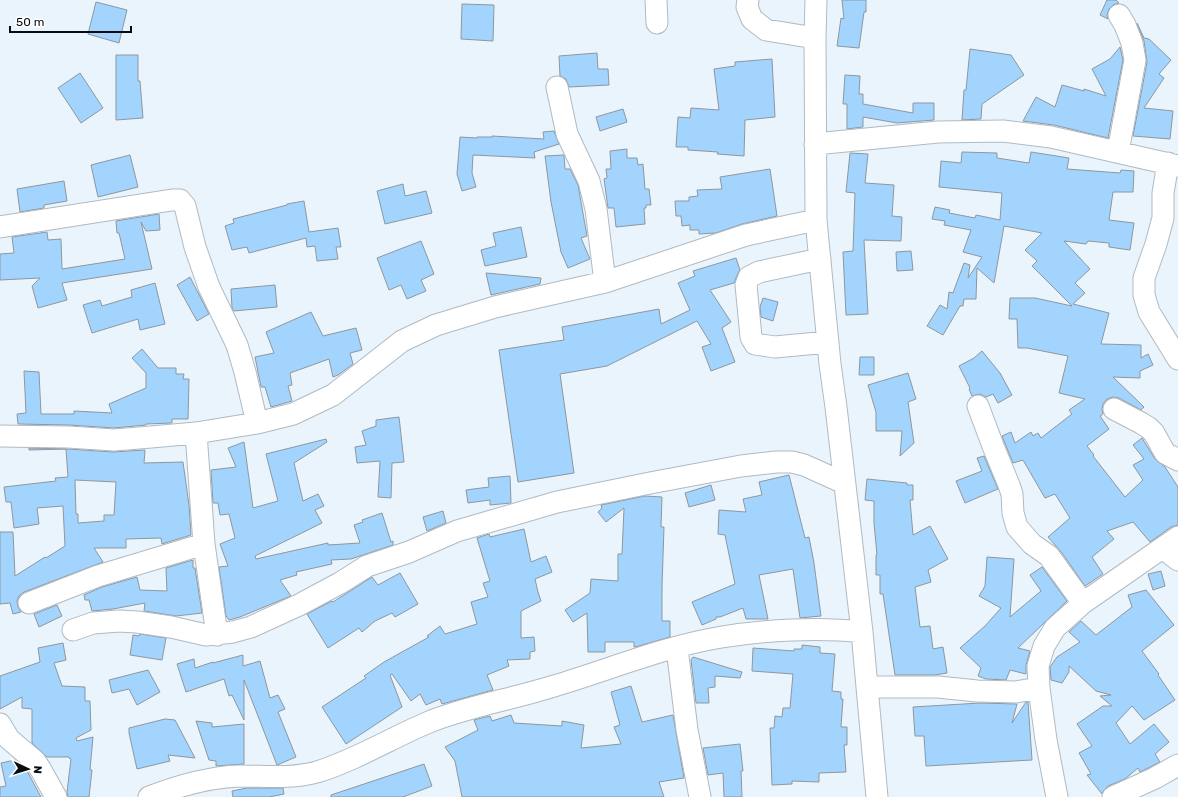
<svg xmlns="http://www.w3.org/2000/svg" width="1178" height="797" viewBox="0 0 1178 797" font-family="Rubik,sans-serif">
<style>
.building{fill:#a3d4fe;stroke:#8d979f;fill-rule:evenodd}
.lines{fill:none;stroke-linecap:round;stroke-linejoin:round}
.minor-casing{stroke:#b0bac2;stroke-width:23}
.minor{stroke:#fff;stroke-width:21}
</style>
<rect width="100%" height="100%" fill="#eaf4fd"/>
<!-- building -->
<path class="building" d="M842 0H866V12H864L859 48 837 46 841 18 844 19Z
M1107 0H1116L1119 3 1113 5 1109 9 1107 15 1108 19 1100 15Z
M96 2 127 10 119 43 88 34Z
M462 4 494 5 493 41 461 39Z
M1137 23 1144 38 1149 39 1171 60 1159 74 1164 78 1144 108 1173 111 1170 139 1133 136 1147 62 1144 41Z
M1120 47 1123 60 1108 138 1054 125 1023 121 1036 97 1055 107 1062 85 1084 91V89L1106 96 1092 69 1110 59Z
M970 49 1011 55 1024 75 982 104 981 119 962 120 964 90H966Z
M597 53 598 69H608L609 85 569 87 566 79 560 76 559 56Z
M116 55H138V81H140L143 118 116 120Z
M772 59 775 117 745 120 744 156 717 154 718 152 688 150V147H676L678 117 690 118 691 108 719 110 714 69 735 66V62Z
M80 73 103 108 81 123 58 88Z
M845 75 860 76 859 94H863V104L913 113V103H934V120L897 123 863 117V127L847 129V104H843Z
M623 109 627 122 600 131 596 117Z
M554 131 559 144 534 152 535 158 473 155 472 173 476 187 462 191 457 174 460 137 477 138V137H492V136L544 139 543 132Z
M627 149V158H637L638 165 643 164 645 189H649L651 205H646V208H644L645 224 616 227 614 208H608L604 179 607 178 606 169H611L610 151Z
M962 152 997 153V158L1029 163 1031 152 1069 158 1067 169 1120 173 1121 170 1134 171 1133 192H1113L1109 220 1134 223 1130 250 1109 247V243L1088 241 1086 244 1064 241 1090 269 1075 283 1085 293 1073 304 1109 313 1101 344 1141 345V358L1148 354 1153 365 1140 371V378L1113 377 1144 407 1141 410 1119 398 1113 397 1107 399 1103 404 1102 409 1103 414 1100 416 1109 429 1087 446 1094 455 1093 456 1125 497 1143 480 1133 465 1144 459 1133 445 1142 438 1155 459 1165 467 1178 487V525L1171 527 1150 542 1133 522 1107 531 1114 539 1092 557 1103 574 1085 586 1062 553 1048 537 1070 518 1055 494 1045 498 1023 460 1013 463 1002 436 1011 432 1015 443 1031 432 1033 436 1038 433 1041 438 1072 414 1069 410 1085 399 1059 393 1068 356 1027 348H1018L1017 319H1009L1010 298H1035L1072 306 1032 266 1037 261 1025 250 1042 233 1004 226 994 283 977 268 976 299H964L963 306H960L943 335 927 326 940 305 947 309 949 292 953 293 964 263 970 265 968 278 982 257 963 252 971 230 944 225 945 221 932 219 935 207 950 210 949 213 975 218 976 215 1000 220 1002 193 939 187 941 161 961 163Z
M850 153 868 154 865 183 894 185 892 216 902 217 901 241 864 240 868 314 846 315 843 252 853 251 855 193 846 192Z
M130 155 138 187 98 197 91 165Z
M564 155 565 169H570L578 185 587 236 581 238 590 259 568 268 561 252 551 202 545 156Z
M770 169 777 216 742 224 716 233 699 234V230H690V225L682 226 681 216H676L675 201H689V197L698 196 697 190 722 189 720 177Z
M64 181 67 201 44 205V208L20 212 17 189Z
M403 184 405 196 426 191 432 213 385 224 377 191Z
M304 201 309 232 338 228 341 247H336L338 259 317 261 315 246 307 247 306 238 249 253 247 247 232 250 225 226 234 223 233 219 287 205V204Z
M159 214 160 230 146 231 141 222 152 269 62 283 67 300 38 308 32 286 40 278 0 280V254L14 253 12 237 47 232 48 240 61 239 62 269 125 259 119 233H117L116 221Z
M521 227 527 257 485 266 481 250 496 246 493 233Z
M421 241 434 274 421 280 426 291 407 299 401 285 389 290 377 258Z
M911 251 913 270 897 271 896 252Z
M736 258 740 270 738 273 734 283 710 290 731 322 722 328 735 362 711 371 702 347 711 344 697 321 607 366 560 374 574 473 518 482 499 350 564 340 562 327 659 309 661 324 690 310 678 283 695 276 693 271Z
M486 273 541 278 540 284 491 295Z
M190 277 209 314 197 321 177 285Z
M155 283 165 324 140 330 138 319 92 333 83 305 100 300 102 306 132 297 131 290Z
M275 285 277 307 234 311 232 308 231 289Z
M763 298 778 302 773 321 761 317 760 307Z
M311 312 323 336 356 328 362 350 350 353 353 364 338 375 333 377 329 359 290 373 292 385 288 386 292 401 271 407 265 387H261L255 357 274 353 266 332Z
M142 349 158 368H176V374H184L183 379H189L188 419H172V423L146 424V425L114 428 69 425 18 424 17 414 26 413 24 371 39 372 41 414H74V411L112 413 109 404 146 388V373L132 358Z
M982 351 1000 373 1012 395 998 403 993 394 986 397 980 394 972 396 969 389 970 388 959 366 974 358Z
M860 357H874V375H859Z
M908 373 916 399 908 402 914 443 900 456 902 431H876V412L868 385Z
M399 417 404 462 392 463 391 498 378 497 380 461 357 463 355 447 366 445 362 431 376 426V420Z
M326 439 327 442 294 463 303 501 318 494 324 506 315 510 322 523 255 556 256 559 328 543V545L360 543 354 525 363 522 362 520 382 513 391 542 393 541V545L351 559 331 560 332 564 296 572 297 575 280 580 291 596 240 617 229 620 226 616 219 567 228 566 220 544 235 538 229 514 220 515 218 503H213L211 470 236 467 228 448 244 442 253 508 278 501 266 454Z
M29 448 68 449 113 452 145 450 144 463 183 462 189 505 191 535 162 544 161 538 126 539V548H94L103 562 24 592 19 596 17 601 18 607 21 612 13 614 10 603 0 604V532H13L15 576 45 557 46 558 65 546 63 506 37 508 39 524 14 528 11 502H6L4 487 56 481 55 478 68 477 66 449 29 450ZM75 480 116 482 114 515H104V521L78 523V514H76Z
M984 456 998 489 965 503 956 481 982 471 977 458Z
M789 475 805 538 809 537 814 563 821 616 800 618 793 569 759 575 768 619H746L743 608 720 617H716V619L702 625 692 602 735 584 725 535 718 534 719 510 746 512 743 499 762 495 759 482Z
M510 476 511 503 490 505V500L468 503 466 490 489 487 488 478Z
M867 479 907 483V485H913V500H910L913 535 930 526 948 559 928 570 931 582 915 587 920 627 930 626 933 649 943 647 947 673 935 675H895L883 594H880V575H876V555H877L874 523V501L865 500Z
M711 485 715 500 689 507 685 493Z
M645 496 662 497 661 527H664L662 586V621H670V637L635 647H634V642H605V652H588L587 613 573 622 565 610 590 593 591 579 618 581V554H622L624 508 606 522 598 512 602 508 601 505Z
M443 511 446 523 427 531 423 517Z
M524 529 531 562 546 556 552 572 535 579 538 592 541 601 521 611V638L534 637 535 651 530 652V659L507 660 509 666 487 675 493 690 442 704 440 699 426 705 420 694 411 701 392 674 390 675 402 707 346 744 322 707 366 678 364 676 384 662 429 637 427 636 440 626 445 634 477 624 471 602 488 597 483 583 490 581 477 538 489 534 490 537Z
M987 557 1014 559 1010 617 1041 591 1030 575 1042 567 1067 601 1018 648 1030 651 1026 665V674L1010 670 1006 680 986 679 978 676 981 668 960 648 985 626 1001 608 979 596 985 586Z
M193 560V568H195L202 613 176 616 144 611 145 603 113 609 92 611 89 600H85L84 595 102 587 137 577 140 590 167 591 166 568Z
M1161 571 1165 586 1153 590 1148 574Z
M400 573 418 604 395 617 392 613 375 621 362 632 359 628 328 648 307 614 332 601 333 602 372 577 378 585Z
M1146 590 1174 625 1142 651 1159 674 1158 675 1175 700 1144 720 1132 706 1116 723 1130 744 1154 724 1169 742 1155 754 1160 762 1140 772 1138 768 1125 779 1108 786 1104 790 1102 794 1087 775 1091 774 1079 753 1092 746 1077 724 1103 706H1112L1100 696 1111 695 1096 691 1069 666V672L1062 683 1051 680 1050 667 1057 657 1080 642 1069 632 1081 621 1096 635 1132 607 1128 595Z
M57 605 62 616 39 627 34 614Z
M140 634 166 638 162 660 130 655 133 635 139 636Z
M63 643 66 660 54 663 62 686 85 687V701H90L91 730 76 738 77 741 93 737 90 770H92L89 797H68L67 792 71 759 69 758V757H47L32 743V709L22 708V697L0 709V676L40 662 38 648Z
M802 645 820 647V653L835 654 832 691 841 692V699H843L841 727H847V745H844L846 772 819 773V782L792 781V784L772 785 770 728H774L775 716 782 717 783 708H790L793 674 752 671 753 648 794 651V649H802Z
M243 655V666L260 661 270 698 278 695 285 709 278 712 296 757 277 765 244 680V720L232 695 229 696 224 679 186 692 177 664 194 659 195 668 213 662V663Z
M693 657 742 672 740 678 715 676V687L708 688 709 703H696L691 660Z
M148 670 160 692 137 705 129 689 112 693 109 680Z
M631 686 642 722 673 715 684 778 659 782 664 797H462L455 761 445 747 478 730 474 720 490 716 492 721 511 715 514 723 562 726V721L584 725 581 748 621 744 614 727 620 725 611 692Z
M1026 702H1028L1032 760 926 766 924 736H915L913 707 980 703 1017 704 1012 723Z
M165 719 175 720 195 758 168 755 170 761 137 769 129 733V728Z
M196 721 212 723V727L244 724V764L216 766V761L209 760Z
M740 744 743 771H741L742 797H724L723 773 708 775 703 748Z
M15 760 26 769 41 797H0V787L6 786 1 763Z
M424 764 432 786 403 797H331V795Z
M247 788H283L284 794 269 797H233L232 791Z"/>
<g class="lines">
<defs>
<path id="minor" d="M656 0 657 23
M748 0 747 7 752 19 766 30 815 38
M816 0 815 38 816 220 830 364 836 407 862 632 877 797
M557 87 567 134 589 181 596 209 605 282
M815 144 938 132 1003 131 1051 137 1178 166
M1118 152 1135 60 1132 43 1125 25 1119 15
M1168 163 1163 193V218L1156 244 1144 278V295L1149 312 1178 359
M0 227 172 200H180L185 206 195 247 209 287 237 345 245 372 257 423
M820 259 759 272 749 277 746 285 751 337 755 344 775 347 828 342
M978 406 993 446 1009 485 1012 494 1013 513 1017 527 1032 544 1049 556 1083 603
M1114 409 1141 423 1149 428 1154 433 1165 453 1178 460
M196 433 204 544 217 635
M0 436 68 437 114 440 151 437 196 433 257 423 293 414 333 395 402 341 436 325 495 307 605 282 746 235 816 220
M1164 547 1169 553 1178 560
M29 603 98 576 204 544
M73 630 93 623 119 621 137 622 171 627 206 635 233 632 251 627 299 605 340 583 367 566 409 552 457 531 557 502 650 483 741 466 776 462H792L804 465 844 483
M677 648 687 730 700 797
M868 687H938L977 691 1016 692 1039 688
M0 724 9 739 35 761 41 770 56 797
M149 797C178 786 208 777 239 776 265 776 292 779 317 772 356 760 391 738 429 722 469 706 513 699 554 686 608 670 666 646 722 637 765 630 818 627 862 632
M1057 797 1046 740 1039 688 1038 666 1044 646 1055 628 1083 603 1178 537
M1113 797 1155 778 1178 765"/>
</defs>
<!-- minor casing -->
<use href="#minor" class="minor-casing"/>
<!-- minor -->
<use href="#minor" class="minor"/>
</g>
<!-- north arrow -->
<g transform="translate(28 769) rotate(94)" stroke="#ffffff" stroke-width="3" paint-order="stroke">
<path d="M0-3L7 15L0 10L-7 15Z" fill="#080c0e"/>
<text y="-6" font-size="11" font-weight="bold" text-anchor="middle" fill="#080c0e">N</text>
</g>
<!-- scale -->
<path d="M10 26v6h121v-6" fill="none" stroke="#080c0e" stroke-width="2"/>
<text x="16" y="26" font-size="12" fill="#080c0e" stroke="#ffffff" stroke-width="3" paint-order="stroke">50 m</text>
</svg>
